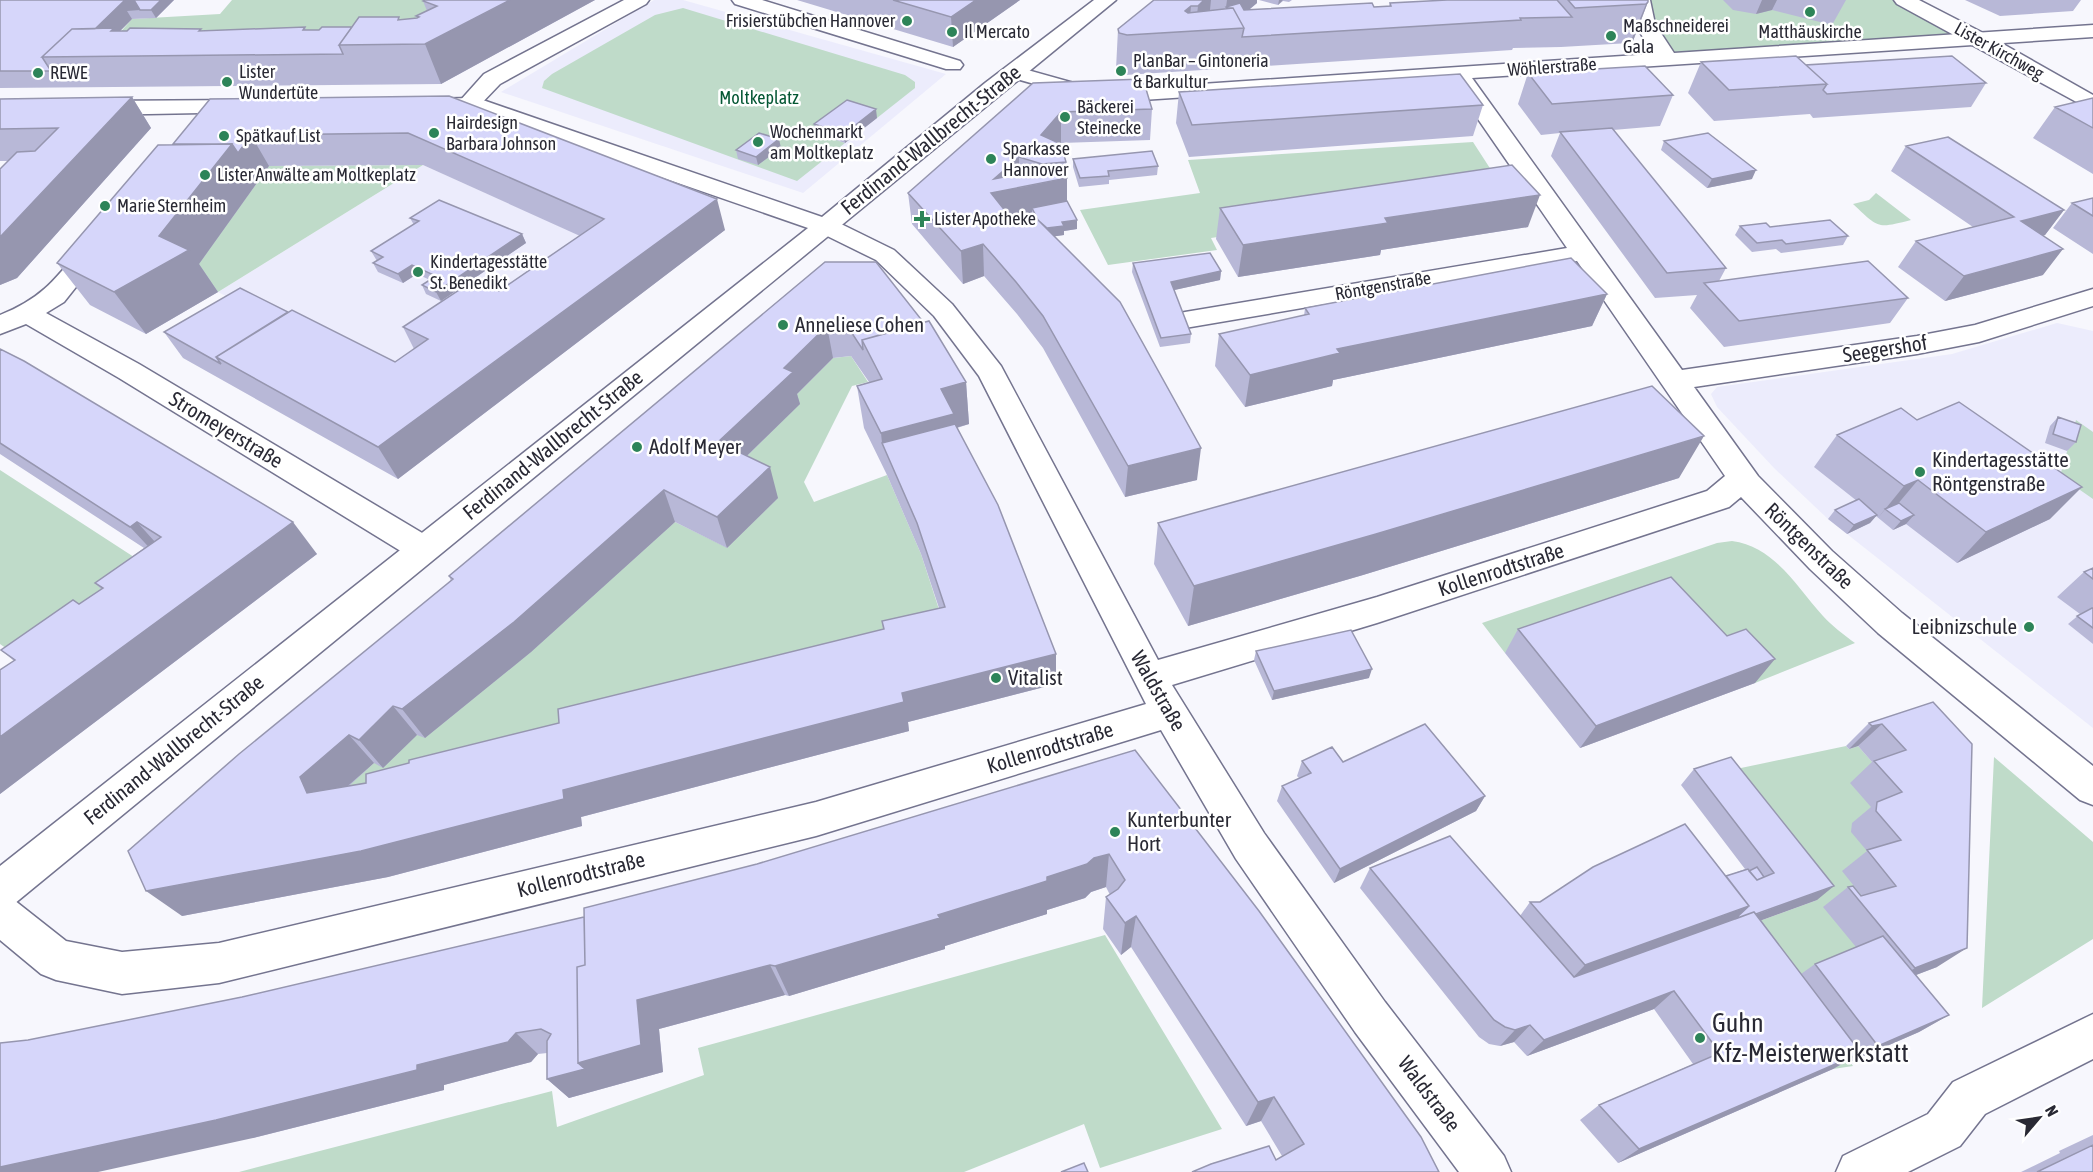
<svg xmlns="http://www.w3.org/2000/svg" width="2093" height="1172" viewBox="0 0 2093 1172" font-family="'Asap Condensed',sans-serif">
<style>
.built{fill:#ececfc}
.green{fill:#bfdbc9}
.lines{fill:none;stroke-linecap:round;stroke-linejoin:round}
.street-casing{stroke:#74748f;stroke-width:3}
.secondary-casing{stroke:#74748f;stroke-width:3}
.street{fill:#fff;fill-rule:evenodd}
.secondary{fill:#fff;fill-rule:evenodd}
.wall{fill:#b8b8d7;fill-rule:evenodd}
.shaded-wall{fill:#9696af}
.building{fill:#d6d6fa;stroke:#9696af;stroke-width:1.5}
.poi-dot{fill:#2d8458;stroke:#fff;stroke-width:2}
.labels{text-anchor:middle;stroke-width:5;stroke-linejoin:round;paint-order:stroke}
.far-poi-label{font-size:18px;fill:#292934;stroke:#fff;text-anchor:start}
.far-street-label{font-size:18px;fill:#292934;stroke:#fff}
.far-park-label{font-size:18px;fill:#045734;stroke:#fff}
.street-label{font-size:21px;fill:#292934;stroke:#fff}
.poi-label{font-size:21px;fill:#292934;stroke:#fff;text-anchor:start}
.near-poi-label{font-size:26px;fill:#292934;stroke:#fff;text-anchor:start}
</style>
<rect width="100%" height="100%" fill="#f7f7fd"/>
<!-- built -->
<path class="built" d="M654 0H683L946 74 803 193 501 92Z
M423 165 615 251 413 394 218 292Z
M2057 323 2093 331V728L1828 519 1774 468 1717 407 1711 394 1717 387 1952 354Z"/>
<!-- green -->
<path class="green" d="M232 0H502L399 50 98 57 132 19 220 14Z
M1640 0H1904L1982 40 1668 59Z
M683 8 905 75 915 82V88L877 118 848 109 816 133 845 143 797 181 542 88 544 81 552 74 655 15Z
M1473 142 1506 193 1211 238 1217 250 1108 265 1080 210 1200 193 1188 160Z
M423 165 218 292 188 278 269 166Z
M1876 193 1911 220C1876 229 1879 228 1853 204L1869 200Z
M851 356 868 382 852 386 804 482 814 502 887 475 921 554 948 637 327 804 374 763 417 735 675 522 728 548V474L791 400 833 358Z
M2076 420 2093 432V499L2060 476Z
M0 470 157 572 24 661 0 644Z
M1732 541C1775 547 1796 586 1823 616 1832 626 1844 635 1855 643L1755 683 1655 601 1505 653 1482 623 1717 543Z
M1846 746 1849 749 1858 746 1881 772 1875 860 1861 953 1850 1062 1853 1066 1833 1069 1732 931 1817 900 1717 773Z
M1994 757 2093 842V939L1982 1008Z
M1105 935 1222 1129 1100 1168 1084 1124 964 1172H239L552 1091 557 1127 704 1075 698 1048Z"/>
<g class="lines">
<defs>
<path id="street" d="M624 0H649L646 4 500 84 477 108H461L458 103 484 74Z
M732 0H762L960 61 963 65 960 69H946L735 4Z
M1630 0H1650L1655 24 1674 53 2093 25V37L1472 78 1682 370 1917 336 1975 325 2093 289V306L1979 342 1917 354 1694 387 1758 476 1832 551 1902 613 2093 766V805L2080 800 1878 633 1810 569 1741 497 1729 507 1377 623 1172 685 1264 833 1385 1002 1504 1156 1511 1172H1459L1355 1032 1236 859 1161 730 816 836 219 983 122 994 56 980 41 974 0 940V895L14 900 66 941 122 952 219 943 816 802 1146 704 979 376 934 316 876 260 817 231 814 226 817 221 826 219 835 221 894 250 952 304 1001 366 1158 660 1377 597 1707 491 1725 476 1577 261 1185 328 1176 326 1172 320 1176 314 1185 312 1567 248 1451 80 1142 100 1080 97 1006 76 1002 72 1006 68 1013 66 1081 85 1142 88 1653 54 1635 24Z
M98 235 107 238 111 243 64 302 46 313 139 364 434 540 439 549 434 558 423 561 412 558 119 378 26 324 0 334V315C46 297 59 274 89 238Z
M2093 1014V1059L1985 1114 1960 1146 1908 1172H1836L1843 1156 1928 1114 1953 1082Z"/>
<path id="secondary" d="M1094 0H1116L14 904 0 910V866L808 228 467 110 414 109 411 104 414 99 477 98 822 217 985 83Z
M1894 0H1919L1989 36 2093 95V111L1897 4Z
M247 100 255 102 258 107 255 112 95 115 87 113 84 108 87 103 95 101Z"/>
</defs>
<!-- street casing -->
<use href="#street" class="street-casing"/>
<!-- secondary casing -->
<use href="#secondary" class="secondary-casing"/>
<!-- street -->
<use href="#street" class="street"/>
<!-- secondary -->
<use href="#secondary" class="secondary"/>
</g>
<!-- wall -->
<path class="wall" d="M0 0H174L156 18 132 19 120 31H202L305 27 306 30H319L352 27 417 18 416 16 427 11 423 1 595 0 441 84 0 88Z
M797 0H1020L953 47Z
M1154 0H1257V3L1249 10 1374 7 1389 6 1390 3 1447 0H1648V2L1633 41 1630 43 1561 47 1513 48 1512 50 1125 75 1117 72 1116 69 1118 29Z
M1259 0H1292L1289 2 1283 1 1278 5Z
M1723 0H1846L1832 25 1772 10 1756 14 1733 10Z
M1965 0H2081L2073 11 2000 16Z
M1701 62 1806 65 1986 83 1971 107 1813 118 1810 114 1714 121 1688 93Z
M1528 73 1673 95 1660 126 1613 130 1726 268 1719 281 1908 298 1890 323 1724 347 1690 308 1697 295 1655 298 1551 156 1560 133 1541 135 1518 104Z
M1033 83 1152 109 1150 140 1061 143 1066 162 1067 201 1077 229 1064 231V235L1055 236 1197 480 1125 497 1043 348 1017 314 984 276 963 284 912 224 908 193Z
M1179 92 1483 105 1473 136 1189 157 1176 123Z
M449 96 725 230 398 479 183 358 164 332 288 312 395 362 414 349 403 327 499 291 580 236 423 165 269 166 199 264 218 292 146 334 90 305 57 263 173 144Z
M132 97 151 128 17 278 0 285V169L8 161H0V99Z
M2093 98V174L2033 138 2055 107Z
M877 118 845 143 816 133 814 124Z
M1664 141 1752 179 1707 188 1661 150Z
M1906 146 2064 210 2045 235 2043 236V275L1945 301 1898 267 1916 241 1973 227 1891 171Z
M781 148 758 165 738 159 736 150Z
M1073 159 1158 166 1157 175 1109 180V184L1079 187 1073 167Z
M2093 198V254L2053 228 2072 203Z
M1220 208 1528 227 1381 250 1380 255 1238 277 1216 239Z
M410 218 522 234 526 243 441 301 426 294 422 285 430 280 417 274 403 283 378 272 373 263 377 261 371 251 414 225Z
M1740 226 1770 227 1848 236 1843 245 1781 253 1776 249 1752 252 1735 235Z
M825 262 966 382 969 424 957 428 1056 684 908 722 909 731 581 817 582 826 388 877 182 916 451 581 449 576ZM851 356 869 382 857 386 864 428 887 475 921 554 939 608 882 621 883 630 559 723 409 763 366 783 349 786 374 763 383 768 417 735 425 738 531 652 675 522 727 548 778 498 747 456 800 404 797 394 833 358Z
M1133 263 1221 271 1220 280 1174 290 1191 334 1190 343 1160 347 1132 272Z
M1607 294 1592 326 1333 380 1332 386 1245 407 1215 366 1219 334 1304 316 1305 308Z
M0 349 317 554 0 794V670L14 661 1 650 79 604 101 589 95 583 144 548 0 454Z
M2058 417 2076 442 2067 451 2045 443 2050 426Z
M1837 435 2050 519 1957 563 1906 524 1893 530 1876 516 1870 523 1847 534 1828 519 1835 510 1857 501 1814 467Z
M1679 478 1363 575 1188 626 1154 564 1158 523Z
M2093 568V644L2068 624 2080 614 2057 597 2084 572Z
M1518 629 1755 683 1580 748 1505 653Z
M1256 651 1369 678 1272 700 1254 660Z
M1933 702 1937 967 1916 975 1949 1015 1919 1032 1850 1062 1848 1060 1833 1069 1618 1163 1580 1120 1599 1105 1693 1064 1654 1009 1527 1056 1514 1042 1500 1046 1489 1044 1479 1037 1360 888 1370 868 1520 916 1530 902H1540L1726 876 1745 869 1681 785 1694 769 1817 900 1761 920 1801 974 1815 964 1856 947 1823 907 1848 887 1862 896 1842 871 1867 851 1851 832 1852 823 1871 807 1850 783 1872 762 1858 746 1849 749 1846 746 1869 723Z
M1135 750 1421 1137 1276 1160 1282 1156 1261 1121 1246 1126 1131 947 1121 955 1103 929 1106 897 1110 895 1106 887 1091 892 1085 898 1047 910V914L945 946V949L789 996 785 995 659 1029 663 1072 569 1098 547 1079V1053L538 1054 531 1062 444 1085V1090L253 1138 28 1040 242 997 584 917Z
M1302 761 1343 762 1485 796 1476 811 1334 883 1277 801 1282 786 1299 778 1297 776Z
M2093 1135V1172H2021L2060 1153 2059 1151Z"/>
<!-- shaded-wall -->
<path class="shaded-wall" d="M125 0H134L140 10 127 11 132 19 117 34 66 57Z
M161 0H174L156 18 151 10Z
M510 0H595L441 84 425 44Z
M976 0H1020L953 47 951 17Z
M1204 0H1211L1208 30 1195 31 1198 6Z
M1227 0H1257V3L1234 22 1226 7Z
M1279 0H1283L1278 5Z
M1762 0H1777L1772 10 1756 14Z
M1648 2 1633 41 1630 43 1646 4Z
M1191 6 1189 31 1185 11Z
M132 97 151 128 17 278 0 285V237Z
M876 109 877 118 845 143 844 134Z
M1061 112V143L1042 166 1041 135Z
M251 135 269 166 199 264 218 292 146 334 114 292 232 144Z
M779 139 781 148 758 165 756 157Z
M1019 157V188L1067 178V210L1032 208V217L993 225 991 193 994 179Z
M1756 170 1752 179 1707 188 1712 179Z
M1540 195 1528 227 1381 250 1380 255 1238 277 1243 245 1385 218Z
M717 199 725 230 398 479 378 447Z
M2064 210 2045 235 2002 247 2021 221Z
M1077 220V229L1064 231V235L1043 238V229L1062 222Z
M522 234 526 243 441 301 436 292Z
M983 244 984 276 963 284 961 251Z
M2063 249 2043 275 1945 301 1964 276Z
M412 265 417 274 403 283 398 274Z
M1221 271 1220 280 1170 291 1171 282Z
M1607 294 1592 326 1333 380 1332 386 1245 407 1250 375 1337 349Z
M827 326 833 358 797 394 800 404 728 474 718 442 784 368Z
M966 382 969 424 955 428 882 443 881 433 941 389Z
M1704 436 1679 478 1363 575 1188 626 1194 586Z
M1201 448 1197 480 1125 497 1128 466Z
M770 467 778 498 727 548 717 517Z
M1918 480 1891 512 1885 509 1878 518 1904 486Z
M2082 487 2050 519 1957 563 1986 532Z
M664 490 675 522 531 652 425 738 402 709Z
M1877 515 1870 523 1847 534 1854 525Z
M1914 515 1906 524 1893 530 1901 521Z
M137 522 165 553 159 558 130 527Z
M293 522 317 554 0 794V737Z
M1056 654V684L908 722 909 731 581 817 582 826 388 877 182 916 146 891 563 790 902 693Z
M1775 659 1755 683 1580 748 1596 726Z
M1372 669 1369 678 1272 700 1274 691Z
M393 706 417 735 383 768 359 740Z
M1882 724 1858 746 1849 749 1872 726Z
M349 735 374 763 327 804 307 793 300 777Z
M1485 796 1476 811 1334 883 1340 869Z
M1109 854 1106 887 1091 892 1085 898 1047 910V914L945 946V949L789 996 775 966 938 915 1047 877 1094 858Z
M1834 886 1817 900 1713 938 1728 925Z
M1749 906 1713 938 1556 995 1585 965Z
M1136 916 1131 947 1121 955 1125 923Z
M1967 948 1937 967 1887 986 1915 968Z
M770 965 785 995 659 1029 663 1072 569 1098 547 1079 637 1000Z
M1674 991 1654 1009 1527 1056 1544 1040Z
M1949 1015 1919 1032 1850 1062 1878 1046Z
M1530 1025 1514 1042 1500 1046 1515 1030Z
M516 1033 538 1054 531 1062 444 1085V1090L253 1138 98 1172H0V1167L417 1065Z
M1861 1053 1833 1069 1618 1163 1639 1149Z
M1274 1097 1261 1121 1246 1126 1258 1102Z"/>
<!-- building -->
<path class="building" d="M0 0H125L95 29H72L42 57 51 71H0Z
M134 0H161L151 10H140Z
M425 0H510L425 44 339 45 359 17H399L398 20 417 18 419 17 416 16 437 6 423 1Z
M893 0H976L951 17Z
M1154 0H1204L1198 6H1191L1185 11 1188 13 1233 8 1244 28 1127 35 1119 33 1118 29Z
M1447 0H1557L1572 17 1520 18 1521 20 1242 37 1244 28 1233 8H1227L1226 7 1240 3 1244 10 1372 3 1374 7 1391 6 1390 3Z
M1568 0H1648V2L1646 4 1575 8Z
M305 27 303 30H319L322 27H352L339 45 343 54 42 57 72 29 114 28 111 31H127L130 28 201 29 199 31Z
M1796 56 1827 84 1729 90 1701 62Z
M1952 56 1986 83 1827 94 1823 90 1827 84 1806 65Z
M1645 66 1673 95 1552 104 1528 73Z
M1460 74 1483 105 1192 125 1179 92Z
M1143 79 1152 109 1061 112 1041 135 1061 144 1066 162 1042 164 1019 157 994 179 1064 165 1067 178 991 193 1010 217 1030 212 1120 302 1201 448 1128 466 1043 316 1016 282 983 244 961 251 908 193 1033 83Z
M449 96 717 199 378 447 216 357 292 310 395 362 428 339 403 327 474 280 499 291 604 219 408 133 251 135 238 153 232 144H173L210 99Z
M132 97 0 237V169L17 152 35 151 58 128 0 129V99Z
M2093 98V128L2055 107Z
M847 100 876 109 844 134 814 124Z
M1612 128 1726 268 1667 273 1560 132Z
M759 133 779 139 756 157 736 150Z
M1708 133 1756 170 1712 179 1664 141Z
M1948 137 2064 210 2021 221 2063 249 1964 276 1916 241 2014 217 1906 146Z
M232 144 159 236 189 250 114 292 57 263 158 145Z
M1152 151 1158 166 1108 171 1109 176 1080 178 1073 159Z
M1512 165 1540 195 1385 218 1388 223 1243 245 1220 208Z
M2093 198V216L2072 203Z
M439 200 522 234 436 292 422 285 436 276 412 265 398 274 373 263 383 257 371 251 419 221 410 218Z
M1067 201 1077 220 1062 222 1064 226 1047 228 1038 220 1032 208Z
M1830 220 1848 236 1786 244 1782 240 1757 243 1740 226 1766 223 1770 227Z
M1210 253 1221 271 1171 282 1191 334 1161 338 1133 263Z
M1571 258 1607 294 1337 349 1340 353 1250 375 1219 334 1309 314 1305 308Z
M1868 261 1908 298 1739 321 1704 283Z
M825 262H876L924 323 862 340 863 350 846 324 827 326 784 368 793 372 718 442 770 467 717 517 664 490 514 622 402 709 393 706 359 740 349 735 300 777 307 793 366 783V774L409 763V760L559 723 558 709 884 629 882 621 945 607 917 523 882 443 955 424 998 505 1056 654 902 693 904 702 563 790 564 799 361 851 146 891 128 851 239 754 453 579 449 576Z
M240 288 288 312 216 357 221 364 164 332Z
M929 321 966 382 941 389 954 414 881 433 857 386 882 379 862 340Z
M0 349 24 361 293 522 0 737V670L15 660 1 650 73 600 79 604 103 588 95 583 161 537 137 522 130 527 0 443Z
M1652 386 1704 436 1376 534 1194 586 1158 523Z
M1959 402 2082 487 1986 532 1918 480 1904 486 1837 435 1901 408 1917 420Z
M2058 417 2081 425 2076 442 2053 434Z
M1859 499 1877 515 1854 525 1835 510Z
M1899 503 1914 515 1901 521 1885 509Z
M2093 568V579L2084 572Z
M1671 577 1727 636 1746 629 1775 659 1596 726 1518 629Z
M2092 608H2093V628L2077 616Z
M1351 630 1372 669 1274 691 1256 651Z
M1933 702 1972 744 1967 948 1915 968 1848 887 1853 886 1861 896 1896 886 1867 850 1901 840 1876 811 1877 802 1902 792 1874 761 1906 750 1882 724 1872 726 1869 723Z
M1425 724 1485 796 1340 869 1282 786 1311 773 1302 761 1332 747 1343 762Z
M1135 750 1259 911 1421 1137 1439 1172H1192L1211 1164 1269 1146 1276 1160 1304 1144 1274 1097 1258 1102 1136 916 1125 923 1106 897 1118 889 1125 880 1109 854 1094 858 1087 864 1047 877V881L938 915 940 918 775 966 770 965 637 1000 641 1045 578 1063 577 967 585 965 584 908 757 864Z
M1731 757 1834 886 1756 914 1754 912 1735 919 1749 906 1726 876 1748 869 1757 880 1774 873 1694 769Z
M1685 824 1749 906 1585 965 1530 902H1540L1593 867Z
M1450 836 1574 977 1754 912 1861 1053 1639 1149 1599 1105 1720 1053 1674 991 1544 1040 1530 1025 1515 1030 1505 1027 1494 1020 1370 868Z
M1757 867 1764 877 1757 880 1749 871Z
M584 917 585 965 577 967 578 1063 585 1069 547 1079V1041L551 1034 541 1029 516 1033 508 1042 417 1065V1070L216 1120 0 1167V1043L28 1040 242 997Z
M1883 936 1949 1015 1878 1046 1815 964Z
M2093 1145V1172H2037Z
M1084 1163 1088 1172H1061Z"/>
<!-- markers -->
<g class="poi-dot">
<circle cx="1810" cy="12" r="6"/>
<circle cx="907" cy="21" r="6"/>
<circle cx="952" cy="32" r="6"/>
<circle cx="1611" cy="36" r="6"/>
<circle cx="1121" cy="71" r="6"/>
<circle cx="38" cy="73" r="6"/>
<circle cx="227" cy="82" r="6"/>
<circle cx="1065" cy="117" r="6"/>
<circle cx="434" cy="133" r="6"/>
<circle cx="224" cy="136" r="6"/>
<circle cx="758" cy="142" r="6"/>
<circle cx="991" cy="159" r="6"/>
<circle cx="205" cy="175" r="6"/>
<circle cx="105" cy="206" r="6"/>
<path d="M919 210h6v6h6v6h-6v6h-6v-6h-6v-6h6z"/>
<circle cx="418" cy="272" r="6"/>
<circle cx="783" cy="325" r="6"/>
<circle cx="637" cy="447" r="6"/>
<circle cx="1920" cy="472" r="6"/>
<circle cx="2029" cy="627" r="6"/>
<circle cx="996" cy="678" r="6"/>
<circle cx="1115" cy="832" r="6"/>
<circle cx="1700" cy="1038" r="6"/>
</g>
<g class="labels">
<!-- far-poi labels -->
<g class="far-poi-label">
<text x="895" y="27" text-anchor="end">Frisierstübchen Hannover</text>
<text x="1623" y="32">Maßschneiderei<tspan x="1623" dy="21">Gala</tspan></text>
<text x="964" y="38">Il Mercato</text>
<text x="1810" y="38" text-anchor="middle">Matthäuskirche</text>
<text x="1133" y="67">PlanBar – Gintoneria<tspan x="1133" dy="21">&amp; Barkultur</tspan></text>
<text x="239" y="78">Lister<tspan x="239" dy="21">Wundertüte</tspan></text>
<text x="50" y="79">REWE</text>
<text x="1077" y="113">Bäckerei<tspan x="1077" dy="21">Steinecke</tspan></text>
<text x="446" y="129">Hairdesign<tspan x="446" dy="21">Barbara Johnson</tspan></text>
<text x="770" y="138">Wochenmarkt<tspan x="770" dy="21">am Moltkeplatz</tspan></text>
<text x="236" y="142">Spätkauf List</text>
<text x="1003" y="155">Sparkasse<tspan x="1003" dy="21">Hannover</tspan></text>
<text x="217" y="181">Lister Anwälte am Moltkeplatz</text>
<text x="117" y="212">Marie Sternheim</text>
<text x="934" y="225">Lister Apotheke</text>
<text x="430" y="268">Kindertagesstätte<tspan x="430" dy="21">St. Benedikt</tspan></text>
</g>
<!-- far-street labels -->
<g class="far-street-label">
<text transform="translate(1999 51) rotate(29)" y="6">Lister Kirchweg</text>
<text transform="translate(1552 67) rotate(-4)" y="6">Wöhlerstraße</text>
<text transform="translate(1383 286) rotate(-10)" y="6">Röntgenstraße</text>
</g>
<!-- far-park labels -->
<g class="far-park-label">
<text x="759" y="104">Moltkeplatz</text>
</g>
<!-- street labels -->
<g class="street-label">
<text transform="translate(931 140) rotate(-39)" y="7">Ferdinand-Wallbrecht-Straße</text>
<text transform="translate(1885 349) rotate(-9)" y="7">Seegershof</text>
<text transform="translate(226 430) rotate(31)" y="7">Stromeyerstraße</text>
<text transform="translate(553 445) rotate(-39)" y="7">Ferdinand-Wallbrecht-Straße</text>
<text transform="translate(1809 546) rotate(44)" y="7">Röntgenstraße</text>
<text transform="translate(1501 570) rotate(-18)" y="7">Kollenrodtstraße</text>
<text transform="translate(1158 691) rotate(60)" y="7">Waldstraße</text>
<text transform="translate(1050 748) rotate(-17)" y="7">Kollenrodtstraße</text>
<text transform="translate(174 750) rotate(-39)" y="7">Ferdinand-Wallbrecht-Straße</text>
<text transform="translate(581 875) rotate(-14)" y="7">Kollenrodtstraße</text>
<text transform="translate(1429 1094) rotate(53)" y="7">Waldstraße</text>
</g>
<!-- poi labels -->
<g class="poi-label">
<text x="795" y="332">Anneliese Cohen</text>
<text x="649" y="454">Adolf Meyer</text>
<text x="1932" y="467">Kindertagesstätte<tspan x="1932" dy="24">Röntgenstraße</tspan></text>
<text x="2017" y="634" text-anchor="end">Leibnizschule</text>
<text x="1008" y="685">Vitalist</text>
<text x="1127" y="827">Kunterbunter<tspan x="1127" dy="24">Hort</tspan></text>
</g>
<!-- near-poi labels -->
<g class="near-poi-label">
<text x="1712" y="1032">Guhn<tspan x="1712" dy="30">Kfz-Meisterwerkstatt</tspan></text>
</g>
</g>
<!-- north arrow -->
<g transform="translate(2039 1118) rotate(61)" stroke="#ffffff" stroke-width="4.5" paint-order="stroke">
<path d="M0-4.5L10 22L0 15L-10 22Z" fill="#292934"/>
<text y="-9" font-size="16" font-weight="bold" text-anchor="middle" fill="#292934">N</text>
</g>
</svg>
